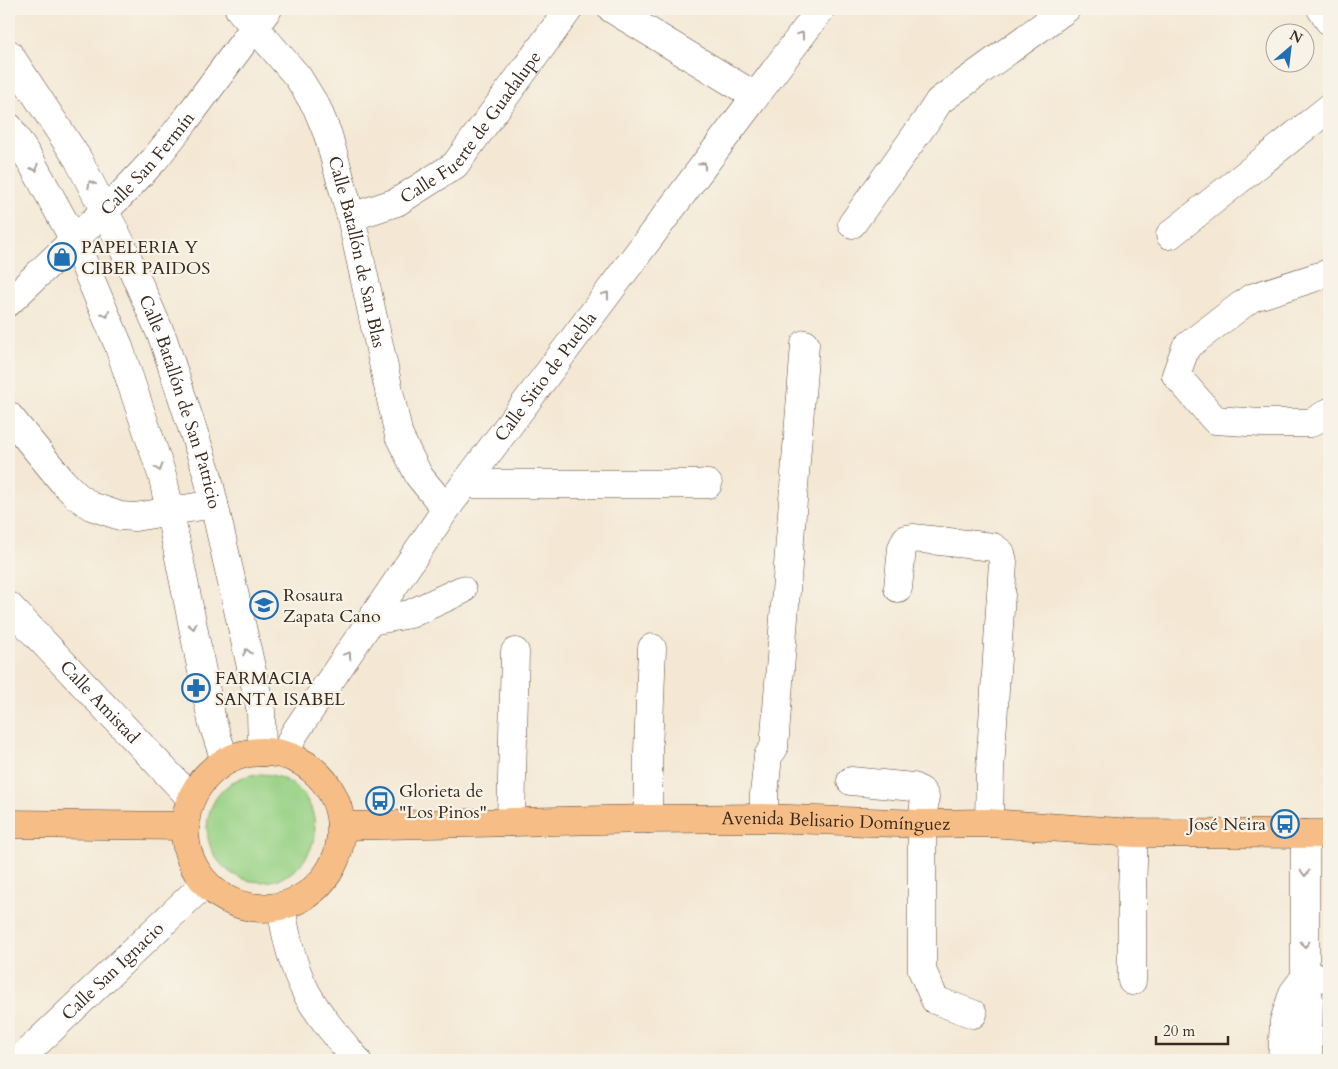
<svg xmlns="http://www.w3.org/2000/svg" width="1338" height="1069" viewBox="0 0 1338 1069" font-family="Cardo,serif">
<style>
.green{fill:#97d184;stroke:#697e51}
.lines{fill:none;stroke-linecap:round;stroke-linejoin:round}
.minor-casing{stroke:#574639;stroke-width:29}
.major-casing{stroke:#574639;stroke-width:29}
.minor{stroke:#fff;stroke-width:28}
.major{stroke:#f6be86;stroke-width:28}
.oneway{stroke:#a79f9a}
.labels{text-anchor:middle;stroke-width:4.5;stroke-linejoin:round;paint-order:stroke}
.street-label{font-size:18px;fill:#3b2a1e;stroke:#f7f3e8}
.poi-label{font-size:18px;fill:#3b2a1e;stroke:#f7f3e8;text-anchor:start}
</style>
<rect width="100%" height="100%" fill="#f7f3e8"/>
<filter id="ink" filterUnits="userSpaceOnUse"><feTurbulence type="fractalNoise" baseFrequency=".02" numOctaves="2"/><feDisplacementMap in="SourceGraphic" scale="10" xChannelSelector="R" yChannelSelector="G"/><feConvolveMatrix kernelMatrix="1 2 1 2 8 2 1 2 1" color-interpolation-filters="sRGB"/></filter>
<filter id="wash" filterUnits="userSpaceOnUse"><feTurbulence type="fractalNoise" baseFrequency=".0096" numOctaves="4" result="noise"/><feDisplacementMap in="SourceGraphic" scale="20" xChannelSelector="R" yChannelSelector="G"/><feGaussianBlur stdDeviation="1.12" result="paint"/><feColorMatrix in="noise" values="0 0 0 0 0 0 0 0 0 0 0 0 0 0 0 0 0 1.4 0 .05"/><feComposite in="paint" operator="in"/></filter>
<g filter="url(#wash)">
<rect width="100%" height="100%" fill="#f4e8d4"/>
<!-- green -->
<path class="green" d="M207 828a54 54 0 1 1 108 0a54 54 0 1 1-108 0Z"/>
</g>
<g filter="url(#ink)">
<g class="lines">
<defs>
<g id="minor">
<path id="s1" d="M239 9 298 77 317 108 328 135 351 217 399 436 419 476 446 509"/>
<path d="M612 9 755 96"/>
<path d="M1321 9 1329 21"/>
<path id="s2" d="M9 54 78 159 121 243 163 339 207 473 261 711 262 752"/>
<path d="M9 127 33 165 74 240 118 344 163 478 212 721 225 761"/>
<path id="s3" d="M351 217 397 202 455 165 569 9"/>
<path d="M852 224 926 121 939 101 1066 9"/>
<path d="M1170 235 1329 108"/>
<path d="M1329 273 1251 298 1186 347 1176 375 1215 420 1262 423H1311L1329 412"/>
<path id="s4" d="M9 302 121 195 154 160 185 121 268 9"/>
<path d="M9 416 62 481 77 496 91 506 120 516 135 517 214 504"/>
<path d="M465 484H708"/>
<path d="M898 588 902 548 906 539 913 538 993 547 1001 553 1003 562 990 770 989 823"/>
<path id="s5" d="M9 606 191 798"/>
<path d="M371 621 410 614 462 590"/>
<path id="s6" d="M285 755 294 734 446 509 821 9"/>
<path d="M851 781 913 787 921 791 925 797 922 824V970L935 1000 973 1014"/>
<path d="M764 818V795L768 756 774 748 805 344"/>
<path d="M648 819V752L652 648"/>
<path d="M511 822 515 652"/>
<path d="M1305 834V977L1309 999 1308 1060"/>
<path d="M281 907C286 936 292 965 306 992 319 1016 339 1039 357 1060"/>
<path d="M1305 977 1329 978"/>
<path d="M1132 981V891L1134 833"/>
<path id="s7" d="M19 1060 205 883"/>
<path d="M1282 1060 1284 1021 1293 993 1305 977"/>
</g>
<g id="major">
<circle cx="263" cy="830" r="78"/>
<path d="M9 824 184 826"/>
<path id="s8" d="M341 826 648 819 764 818 922 824 989 823 1134 833 1329 834"/>
</g>
</defs>
<!-- minor casing -->
<use href="#minor" class="minor-casing"/>
<!-- major casing -->
<use href="#major" class="major-casing"/>
<!-- minor -->
<use href="#minor" class="minor"/>
<!-- major -->
<use href="#major" class="major"/>
</g>
<!-- one-way arrows -->
<defs><path id="oneway-chevron" d="M-2-3.5L2.5 0L-2 3.5" fill="none" stroke-width="1.6" stroke-linecap="round" stroke-linejoin="round" transform="scale(1.25)"/></defs>
<g class="oneway">
<use href="#oneway-chevron" transform="translate(801 35) rotate(-53)"/>
<use href="#oneway-chevron" transform="translate(703 165) rotate(-53)"/>
<use href="#oneway-chevron" transform="translate(35 168) rotate(60)"/>
<use href="#oneway-chevron" transform="translate(91 184) rotate(-118)"/>
<use href="#oneway-chevron" transform="translate(606 295) rotate(-53)"/>
<use href="#oneway-chevron" transform="translate(106 314) rotate(67)"/>
<use href="#oneway-chevron" transform="translate(159 468) rotate(72)"/>
<use href="#oneway-chevron" transform="translate(193 626) rotate(78)"/>
<use href="#oneway-chevron" transform="translate(247 652) rotate(-103)"/>
<use href="#oneway-chevron" transform="translate(348 655) rotate(-56)"/>
<use href="#oneway-chevron" transform="translate(1305 873) rotate(90)"/>
<use href="#oneway-chevron" transform="translate(1305 944) rotate(90)"/>
</g>
</g>
<!-- icons -->
<defs>
<symbol id="shop-ring" viewBox="-11 -11 22 22"><circle r="9.5" fill="#f7f3e8" stroke="#1f6fb2" stroke-width="1.5"/><path d="M-5-2.5h2.3a2.7 3.5 0 0 1 5.4 0H5L5.5 6h-11ZM-1.5-2.5h3a1.5 2.3 0 0 0-3 0Z" fill="#1f6fb2"/></symbol>
<symbol id="school-ring" viewBox="-11 -11 22 22"><circle r="9.5" fill="#f7f3e8" stroke="#1f6fb2" stroke-width="1.5"/><path d="M0-5L7-2L0 1L-7-2ZM-4 1L0 2.5L4 1V4Q0 6-4 4Z" fill="#1f6fb2"/></symbol>
<symbol id="pharmacy-ring" viewBox="-11 -11 22 22"><circle r="9.5" fill="#f7f3e8" stroke="#1f6fb2" stroke-width="1.5"/><path d="M-2-6h4v4h4v4h-4v4h-4v-4h-4v-4h4Z" fill="#1f6fb2"/></symbol>
<symbol id="bus-ring" viewBox="-11 -11 22 22"><circle r="9.5" fill="#f7f3e8" stroke="#1f6fb2" stroke-width="1.5"/><path d="M-5-6H5V4H4V6H2V4H-2V6H-4V4H-5ZM-3.5-4V0h7V-4ZM-3.5 1.2v1.5H-2V1.2ZM2 1.2v1.5H3.5V1.2Z" fill="#1f6fb2"/></symbol>
</defs>
<g fill-rule="evenodd">
<use href="#shop-ring" x="46" y="241" width="32" height="32"/>
<use href="#school-ring" x="248" y="589" width="32" height="32"/>
<use href="#pharmacy-ring" x="180" y="672" width="32" height="32"/>
<use href="#bus-ring" x="364" y="785" width="32" height="32"/>
<use href="#bus-ring" x="1269" y="808" width="32" height="32"/>
</g>
<g class="labels">
<!-- street labels -->
<g class="street-label">
<text dy="6" stroke="none"><textPath href="#s3" startOffset="155">Calle Fuerte de Guadalupe</textPath></text>
<text dy="6" stroke="none"><textPath href="#s4" startOffset="196">Calle San Fermín</textPath></text>
<text dy="6" stroke="none"><textPath href="#s1" startOffset="276">Calle Batallón de San Blas</textPath></text>
<text dy="6" stroke="none"><textPath href="#s6" startOffset="460">Calle Sitio de Puebla</textPath></text>
<text dy="6" stroke="none"><textPath href="#s2" startOffset="390">Calle Batallón de San Patricio</textPath></text>
<text dy="6" stroke="none"><textPath href="#s5" startOffset="132">Calle Amistad</textPath></text>
<text dy="6" stroke="none"><textPath href="#s8" startOffset="495">Avenida Belisario Domínguez</textPath></text>
<text dy="6" stroke="none"><textPath href="#s7" startOffset="129">Calle San Ignacio</textPath></text>
</g>
<!-- poi labels -->
<g class="poi-label">
<text x="81" y="253">PAPELERIA Y<tspan x="81" dy="21">CIBER PAIDOS</tspan></text>
<text x="283" y="601">Rosaura<tspan x="283" dy="21">Zapata Cano</tspan></text>
<text x="215" y="684">FARMACIA<tspan x="215" dy="21">SANTA ISABEL</tspan></text>
<text x="399" y="797">Glorieta de<tspan x="399" dy="21">"Los Pinos"</tspan></text>
<text x="1266" y="830" text-anchor="end">José Neira</text>
</g>
</g>
<!-- margin -->
<rect width="1338" height="1069" fill="none" stroke="#f7f3e8" stroke-width="30"/>
<!-- north arrow -->
<g transform="translate(1290 48) rotate(28)"><circle r="24" fill="#f7f3e8" stroke="#aca397"/>
<path d="M0-4L9 19L0 12L-9 19Z" fill="#1f6fb2"/>
<text y="-8" font-size="14" font-weight="bold" text-anchor="middle" fill="#3b2a1e">N</text>
</g>
<!-- scale -->
<path d="M1156 1036v8h72v-8" fill="none" stroke="#3b2a1e" stroke-width="2.5"/>
<text x="1163" y="1036" font-size="15" fill="#3b2a1e" stroke="#f7f3e8" stroke-width="4" paint-order="stroke">20 m</text>
</svg>
